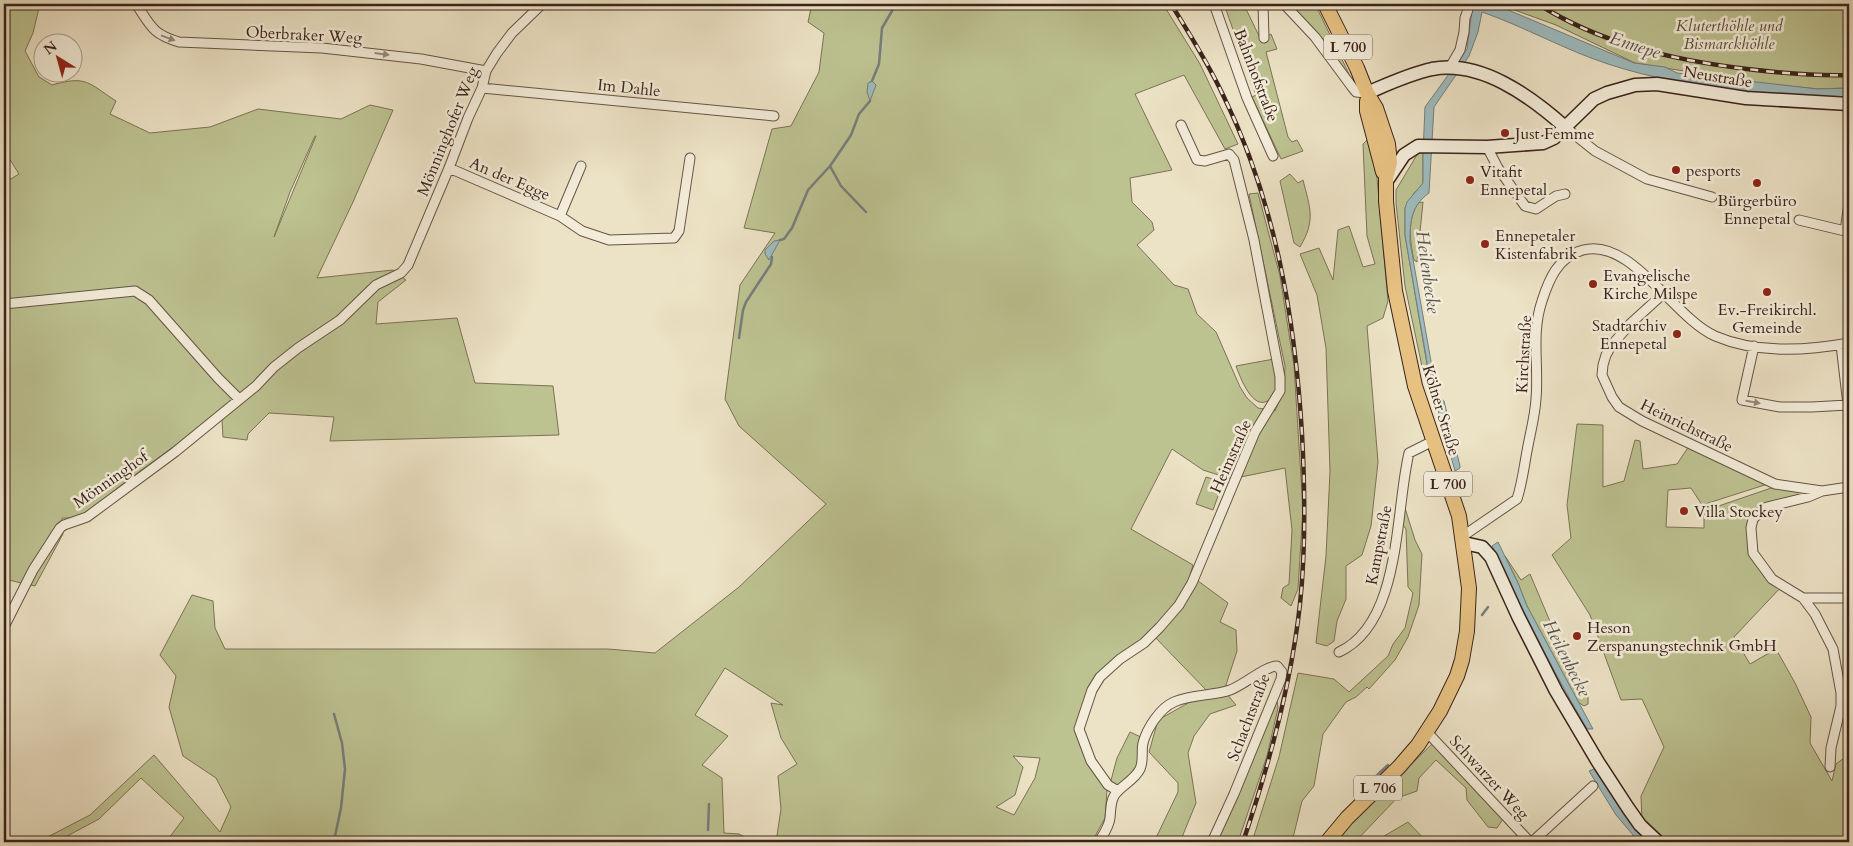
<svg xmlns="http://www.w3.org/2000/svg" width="1853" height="846" viewBox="0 0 1853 846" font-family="Cardo,serif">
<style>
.green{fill:#bdc291;stroke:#7c7256;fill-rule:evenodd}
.water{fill:#9dbbbe;stroke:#767e7d}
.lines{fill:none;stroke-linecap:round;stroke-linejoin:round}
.stream{stroke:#767e7d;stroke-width:2.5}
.street-casing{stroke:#675346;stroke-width:11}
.secondary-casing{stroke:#3b231b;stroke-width:15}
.primary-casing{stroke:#3b231b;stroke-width:16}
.street{stroke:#f3ecd9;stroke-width:9}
.secondary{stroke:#f3ecd9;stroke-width:12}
.primary{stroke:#e6c182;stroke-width:14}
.rail-casing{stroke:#3b231b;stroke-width:4.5}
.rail{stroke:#f3ecd9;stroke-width:2.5;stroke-dasharray:8;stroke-linecap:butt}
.oneway{fill:#97887a}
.poi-dot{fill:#8f2418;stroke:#f3ecd9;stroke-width:2}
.labels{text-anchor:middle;stroke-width:5;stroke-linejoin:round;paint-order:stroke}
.shield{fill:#f3ecd9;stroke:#725f54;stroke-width:1}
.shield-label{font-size:15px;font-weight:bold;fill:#3b231b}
.park-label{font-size:16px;font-style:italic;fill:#5c4b38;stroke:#f3ecd9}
.street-label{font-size:16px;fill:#3b231b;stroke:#f3ecd9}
.poi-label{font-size:16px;fill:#3b231b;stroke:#f3ecd9;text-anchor:start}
.water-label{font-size:18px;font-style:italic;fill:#58514c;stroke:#f3ecd9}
</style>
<rect width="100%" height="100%" fill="#ece2c5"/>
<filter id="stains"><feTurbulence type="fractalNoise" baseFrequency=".004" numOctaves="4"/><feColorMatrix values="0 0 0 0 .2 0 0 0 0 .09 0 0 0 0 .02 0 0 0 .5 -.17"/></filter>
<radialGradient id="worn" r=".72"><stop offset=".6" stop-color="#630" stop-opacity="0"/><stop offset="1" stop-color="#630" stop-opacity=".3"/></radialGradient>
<!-- green -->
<path class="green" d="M4 4H40L33 33 25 51 39 77 52 85C87 75 88 83 116 101L110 114 150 133 210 127 258 109 341 119 370 105 393 110 353 202 317 278 393 270 406 280 378 302 376 324 457 318 475 383 553 386 559 435 330 441 334 417 269 413 248 434 247 440 223 437 222 420 228 412 203 425 120 486 86 515 79 518H62L63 534 35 586 4 579V183L19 174 4 150ZM315 136H316L274 237 290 192Z
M812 4H1163L1200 64 1238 144 1225 149 1184 75 1135 94 1172 170 1130 178 1132 202 1152 222 1154 230 1137 245 1174 285 1188 289 1197 314 1216 332 1240 387 1247 398 1258 408 1275 411 1284 389 1285 366 1249 194 1258 193 1280 276 1294 366 1303 509 1298 589 1291 606 1281 598 1283 588 1289 584 1292 530 1285 468 1231 479 1203 470 1172 449 1131 529 1193 565 1190 575 1228 603 1220 622 1236 630 1237 651 1225 688 1208 692 1151 633 1098 675 1077 730 1093 770 1107 790 1105 818 1092 842H776L781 809 778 776 797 764 781 738 771 703 783 705 725 668 695 715 728 736 702 765 722 778 724 833 739 834 754 842H166L184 818 141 778 99 819 56 842H38L90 815 154 755 220 832 231 807 216 778 183 756 169 707 176 676 160 655 192 595 213 601 215 628 225 649H608L655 653 739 587 826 504 739 426 725 399 740 285 775 233 744 228 772 129 791 126 819 72 824 33 808 22ZM1013 756 1040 758 1035 778 1014 815 996 807 1015 795 1023 767Z
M1224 4H1244L1245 5 1242 7 1243 10 1246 9 1261 40 1271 34 1277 49 1266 52 1288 137 1292 142 1297 140 1303 151 1281 159 1252 97 1256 95Z
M1291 4H1315L1351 78Z
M1498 4H1849V88L1818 89 1757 83 1635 63 1556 25Z
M1369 138 1376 167 1388 301 1383 318 1367 326 1378 462 1371 526 1362 555 1346 566V599L1337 621 1334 641 1327 646 1316 643 1326 556 1330 471 1326 348 1317 295 1300 254 1319 248 1333 280 1338 230 1349 226 1363 267 1375 264 1367 236 1363 144Z
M1418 153H1423V184L1414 193 1405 208V235L1429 376H1424L1405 286 1396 203V190Z
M1290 174 1298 183 1303 180C1310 208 1316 220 1300 247L1294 243 1280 181Z
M1423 202 1417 262 1414 260C1410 241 1407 221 1418 203Z
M1274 359C1275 368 1278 378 1277 387 1276 392 1273 397 1269 400 1253 412 1240 377 1236 366Z
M1577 424 1603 425V487L1624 481 1635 440 1640 441 1643 469 1677 464 1691 443 1774 482 1702 505 1691 488 1668 490 1666 527 1704 528V511L1783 484 1810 489 1812 498 1768 508 1755 519C1751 554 1763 560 1782 586L1734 637 1750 664 1776 649 1795 683 1811 717 1810 743 1832 781 1836 764 1844 758 1849 759V842H1665L1642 822 1641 796 1664 747 1642 699 1621 700 1590 615 1552 555 1571 538 1567 505Z
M1206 477 1223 482 1213 510 1196 504Z
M1405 508 1415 540 1422 554 1419 605 1408 637 1395 660 1369 689 1367 687 1356 697 1346 702 1323 734 1314 786 1302 801 1292 842H1252L1279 757 1298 673 1334 679 1349 692 1388 656 1393 644 1405 628 1413 593 1408 587 1406 529 1403 525Z
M1505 556 1521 580 1530 574 1549 619 1588 696V704L1584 706 1578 702 1527 606 1518 583Z
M1227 694 1236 705 1210 714 1194 736 1188 753 1196 803 1180 842H1154L1178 792V783L1149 752 1158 720 1190 702Z
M1277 700 1278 708 1267 756 1238 842H1215Z
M1130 732 1143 738 1139 763 1123 784 1114 785 1110 784 1117 758Z
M1432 744 1468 780 1503 819 1497 828 1488 827 1467 800 1466 788 1436 760 1419 778 1417 791 1397 798 1355 842H1335L1342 832Z
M1408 822 1427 842H1374Z"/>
<!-- water -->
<path class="water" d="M1464 4H1494L1634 63 1665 67 1677 73 1818 89 1849 88V97C1770 95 1684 89 1608 64 1565 50 1525 27 1482 12L1478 32 1469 56 1434 107 1429 193C1411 206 1410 221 1410 242L1435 384 1440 398 1444 401 1460 466V468L1455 471 1431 385 1405 235V208L1407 202 1423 183V153L1425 107 1467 49 1472 10Z
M872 81 876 85 870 101 867 92 868 83Z
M780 240 769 260 765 254V250L774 241Z
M1498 542 1518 583 1527 606 1593 729H1587C1564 690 1542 649 1522 608 1512 587 1504 566 1492 546Z
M1594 769 1629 822 1647 842H1639L1616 815 1589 771Z"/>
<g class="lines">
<!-- stream -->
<path class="stream" d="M872 81 879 64 882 28 892 11 894 4
M830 166 841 186 866 212
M780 240 784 239 792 228 808 190 830 166 843 147 851 135 859 114 870 101
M739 338 743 310 746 302 771 264 772 257
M1482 615 1488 607
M334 714 342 743 345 769 341 808 335 836 338 842
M1360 791 1388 765
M708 830 709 804"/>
<defs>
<path id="street" d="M136 4C151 26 152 34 179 42L322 48 421 59 486 71
M1214 4 1247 98 1273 156
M1263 4 1264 38
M1284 4 1315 37 1352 87 1356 92 1367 93
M1450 67 1460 50 1464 32 1465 18 1470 4
M482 88 774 116
M1565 127 1595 151 1647 179 1712 197
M1487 147 1498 168 1525 206 1536 209 1556 196 1565 194
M449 168 560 216 582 231 609 240 674 238 679 231 690 158
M560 216 581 166
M1799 220 1849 232
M1845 231 1849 203
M1663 294 1630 324 1611 346 1606 355 1603 365 1602 375 1612 397 1619 407 1642 421 1775 484 1822 491 1849 487
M4 304 135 291 149 300 218 378 239 399
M1754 346 1742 400 1780 407H1812L1848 405 1841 345
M1822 491 1808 497 1767 507 1761 511 1753 519 1751 528 1753 553 1772 579 1803 598H1849
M1463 536 1517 499C1522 484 1524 467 1527 451 1530 434 1535 416 1536 399 1539 366 1531 333 1542 301 1549 279 1558 257 1583 250 1631 237 1674 318 1715 336 1757 354 1805 351 1849 343
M1803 598 1815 614 1833 649 1841 693V706L1831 748 1830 767
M4 627 33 570 60 528 64 525 87 517 175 452 256 386 274 367 298 348 340 320 376 285 401 273 408 265 449 168 468 118 482 88 486 71 497 53 512 33 542 4
M1339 652C1402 623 1395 510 1409 453L1433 441
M1427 732 1530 842
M1118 791 1108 785 1091 761 1079 729 1092 690 1100 677 1120 659 1144 643 1160 627 1179 605 1192 583 1255 432 1280 391V377L1254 240 1234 160 1229 154 1205 161 1197 160 1181 125
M1099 842C1103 835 1109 827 1110 818 1111 810 1110 804 1114 796 1120 786 1134 781 1140 769 1144 760 1141 752 1143 743 1147 728 1160 708 1174 702 1192 694 1213 696 1230 690 1244 685 1265 666 1277 666L1282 672 1281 679 1234 794 1212 842
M1532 842 1593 786"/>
<path id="secondary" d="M1367 93C1388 84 1409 74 1432 69 1481 60 1530 96 1565 127
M1388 179 1404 155 1418 146 1487 147 1543 143 1554 138 1594 99 1607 93 1635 85 1657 84 1746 98 1849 104
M1464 543 1482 547 1491 557 1518 616 1556 691 1598 762 1628 808 1640 825 1658 842"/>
<path id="primary" d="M1325 4 1357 68 1367 93 1376 108 1388 144 1390 163 1386 178V201L1395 291 1415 386 1459 516 1469 588 1467 631 1462 660 1457 676 1440 711 1418 745 1399 767 1347 818 1327 842
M1367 101V111L1383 172"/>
</defs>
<!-- street casing -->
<use href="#street" class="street-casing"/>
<!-- secondary casing -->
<use href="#secondary" class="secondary-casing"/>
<!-- primary casing -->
<use href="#primary" class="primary-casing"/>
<!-- street -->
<use href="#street" class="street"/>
<!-- secondary -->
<use href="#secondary" class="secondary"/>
<!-- primary -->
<use href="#primary" class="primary"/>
<defs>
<path id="rail" d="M1171 4C1189 33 1208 63 1223 95 1275 201 1295 317 1302 434 1305 490 1306 547 1300 604 1291 686 1269 765 1243 842
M1538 4C1601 44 1673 60 1747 69 1781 73 1815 76 1849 75"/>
</defs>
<!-- rail casing -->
<use href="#rail" class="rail-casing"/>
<!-- rail -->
<use href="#rail" class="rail"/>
</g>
<!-- one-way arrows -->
<defs><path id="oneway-solid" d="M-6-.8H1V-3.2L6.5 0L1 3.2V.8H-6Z" transform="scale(1.25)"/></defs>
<g class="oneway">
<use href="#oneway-solid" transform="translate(168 38) rotate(20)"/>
<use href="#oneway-solid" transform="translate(382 54) rotate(7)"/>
<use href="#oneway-solid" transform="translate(1753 402) rotate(10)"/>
</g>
<!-- markers -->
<g class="poi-dot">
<circle cx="1505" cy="133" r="5"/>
<circle cx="1676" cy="170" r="5"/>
<circle cx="1470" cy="180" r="5"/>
<circle cx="1757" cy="183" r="5"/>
<circle cx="1485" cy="244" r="5"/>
<circle cx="1593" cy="284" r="5"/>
<circle cx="1767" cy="292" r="5"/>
<circle cx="1677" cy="334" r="5"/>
<circle cx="1684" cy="511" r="5"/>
<circle cx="1577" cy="636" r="5"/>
</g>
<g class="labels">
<!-- shield labels -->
<g class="shield">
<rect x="1324" y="34.5" width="48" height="25" rx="4"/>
<rect x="1424" y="471.5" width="48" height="25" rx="4"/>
<rect x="1354" y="775.5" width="48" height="25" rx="4"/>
</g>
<g class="shield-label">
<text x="1348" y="52">L 700</text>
<text x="1448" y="489">L 700</text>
<text x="1378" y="793">L 706</text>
</g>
<!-- park labels -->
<g class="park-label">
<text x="1729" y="31">Kluterthöhle und<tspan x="1729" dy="18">Bismarckhöhle</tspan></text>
</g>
<!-- street labels -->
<g class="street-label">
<text transform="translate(304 34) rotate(3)" y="6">Oberbraker Weg</text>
<text transform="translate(1257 75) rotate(69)" y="6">Bahnhofstraße</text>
<text transform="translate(1718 76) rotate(9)" y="6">Neustraße</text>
<text transform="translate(629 87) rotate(6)" y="6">Im Dahle</text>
<text transform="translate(447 131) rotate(-68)" y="6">Mönninghofer Weg</text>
<text transform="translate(510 178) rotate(23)" y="6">An der Egge</text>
<text transform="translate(1523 354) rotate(-87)" y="6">Kirchstraße</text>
<text transform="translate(1442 410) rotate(73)" y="6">Kölner Straße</text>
<text transform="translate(1687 425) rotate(26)" y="6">Heinrichstraße</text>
<text transform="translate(1230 456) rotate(-66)" y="6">Heimstraße</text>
<text transform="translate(110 479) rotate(-35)" y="6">Mönninghof</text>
<text transform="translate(1378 545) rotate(-79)" y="6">Kampstraße</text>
<text transform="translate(1248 717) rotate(-69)" y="6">Schachtstraße</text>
<text transform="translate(1490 777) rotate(47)" y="6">Schwarzer Weg</text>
</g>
<!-- poi labels -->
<g class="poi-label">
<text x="1515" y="139">Just Femme</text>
<text x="1686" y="176">pesports</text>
<text x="1480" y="177">Vitafit<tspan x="1480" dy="18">Ennepetal</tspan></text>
<text x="1757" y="206" text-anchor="middle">Bürgerbüro<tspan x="1757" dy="18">Ennepetal</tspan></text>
<text x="1495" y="241">Ennepetaler<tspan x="1495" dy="18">Kistenfabrik</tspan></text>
<text x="1603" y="281">Evangelische<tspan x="1603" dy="18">Kirche Milspe</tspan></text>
<text x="1767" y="315" text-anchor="middle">Ev.-Freikirchl.<tspan x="1767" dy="18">Gemeinde</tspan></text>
<text x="1667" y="331" text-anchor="end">Stadtarchiv<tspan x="1667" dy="18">Ennepetal</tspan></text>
<text x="1694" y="517">Villa Stockey</text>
<text x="1587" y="633">Heson<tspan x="1587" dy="18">Zerspanungstechnik GmbH</tspan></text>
</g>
<!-- water labels -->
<g class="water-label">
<text transform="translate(1635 45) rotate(18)" y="6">Ennepe</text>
<text transform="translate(1428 272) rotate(82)" y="6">Heilenbecke</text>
<text transform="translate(1567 658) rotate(63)" y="6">Heilenbecke</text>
</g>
</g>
<!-- margin -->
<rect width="1853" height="846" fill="none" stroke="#ece2c5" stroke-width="20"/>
<rect x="5" y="5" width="1843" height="836" fill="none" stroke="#3b231b" stroke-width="2.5"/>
<rect x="10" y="10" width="1833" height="826" fill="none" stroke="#3b231b"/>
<!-- north arrow -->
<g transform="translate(58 58) rotate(323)"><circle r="24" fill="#f3ecd9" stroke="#a99c8d"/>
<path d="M0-4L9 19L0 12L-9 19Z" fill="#8f2418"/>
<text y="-8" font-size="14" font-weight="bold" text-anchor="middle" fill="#3b231b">N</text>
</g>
<rect width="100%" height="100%" filter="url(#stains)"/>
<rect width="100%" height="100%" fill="url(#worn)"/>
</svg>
